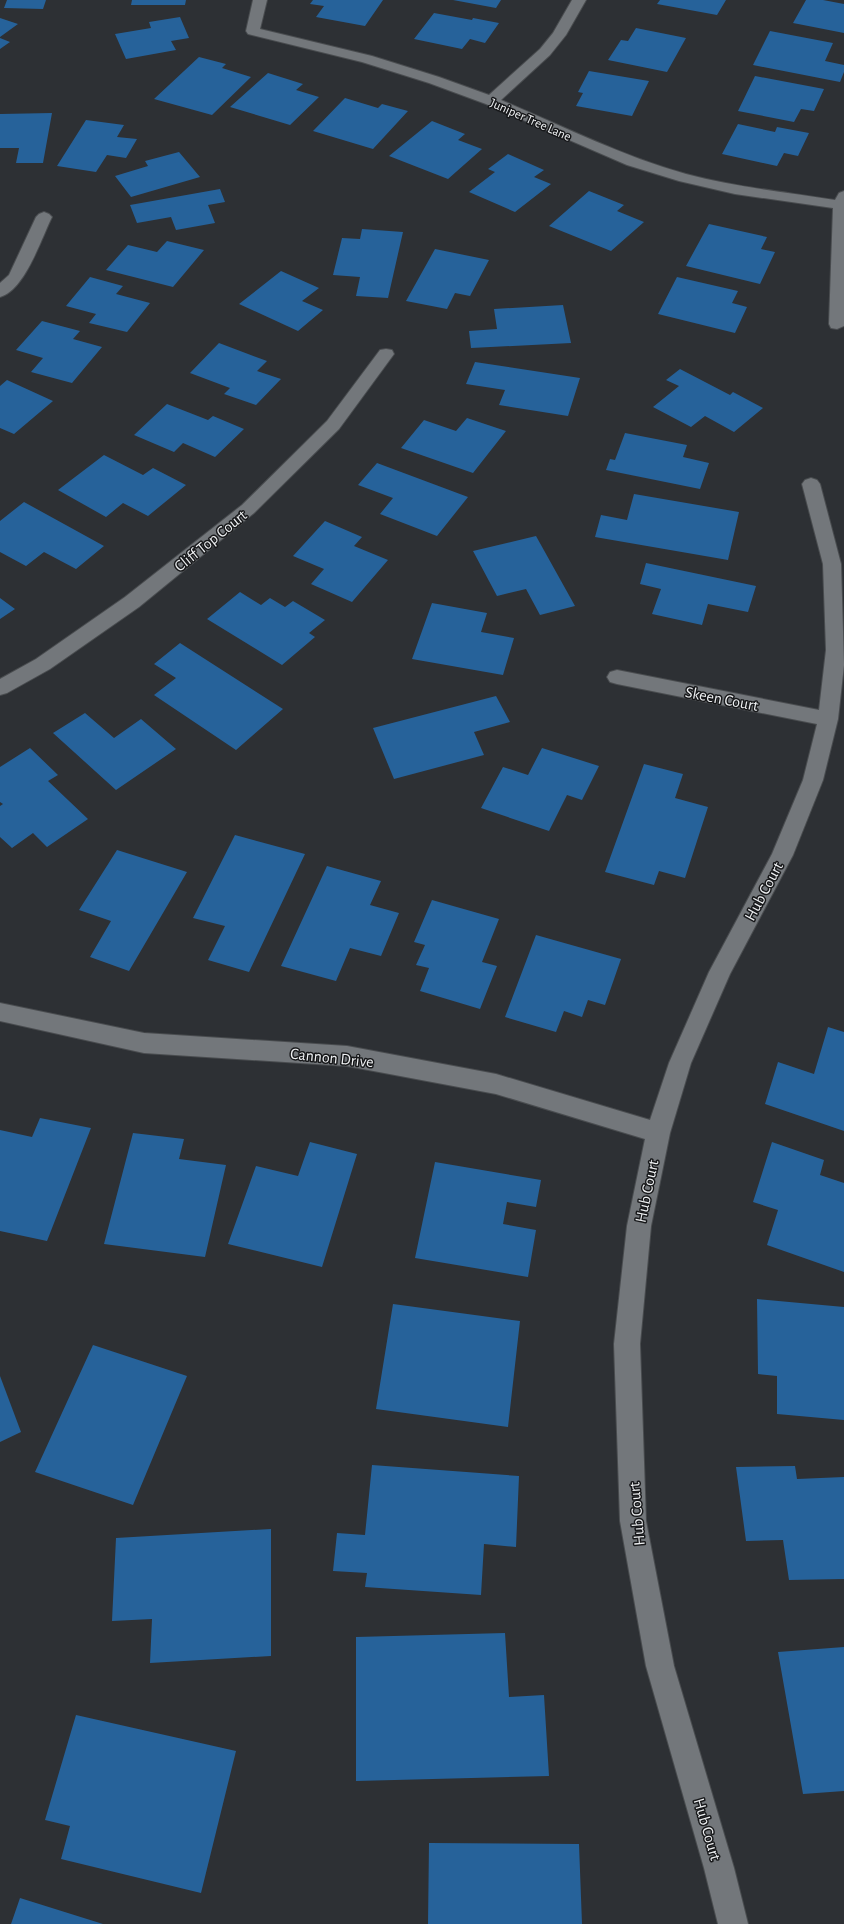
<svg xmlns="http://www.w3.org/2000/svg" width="844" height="1924" viewBox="0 0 844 1924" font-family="'Alegreya Sans',sans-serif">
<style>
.building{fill:#26629a}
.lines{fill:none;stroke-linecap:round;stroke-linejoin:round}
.minor-casing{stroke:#494c4f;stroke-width:2}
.minor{fill:#73777b;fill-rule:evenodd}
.labels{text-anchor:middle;stroke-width:3;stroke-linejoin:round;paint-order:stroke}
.far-street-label{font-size:13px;fill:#eff1f3;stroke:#17181a}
.street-label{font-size:16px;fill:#eff1f3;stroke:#17181a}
</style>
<rect width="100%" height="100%" fill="#2d3034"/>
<!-- building -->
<path class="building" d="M7 0H46L43 9 4 8Z
M132 0H186L185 5H131Z
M313 0H383L365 26 316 17 324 6 310 4Z
M453 0H501L496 8Z
M660 0H726L717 15 657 4Z
M806 0H823L844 4V33L793 23Z
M434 13 472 20 473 18 499 23 485 43 470 39 462 49 414 39Z
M180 17 189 38 171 41 176 50 126 59 115 34 151 28 149 22Z
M0 18 18 24 0 37Z
M636 28 686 38 667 72 608 60 621 40 628 41Z
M770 31 833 43 825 61 844 65V72L840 82 753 65Z
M0 38 10 42 0 49Z
M199 57 226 64 222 68 251 77 212 115 154 99Z
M589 71 649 81 632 116 576 106 583 93 578 92Z
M268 73 303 84 296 90 319 97 290 125 230 107Z
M755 76 824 89 814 111 801 109 794 122 738 111Z
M345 98 378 108 382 104 408 111 373 149 313 131Z
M52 113 43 163H16L19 148H0V114Z
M86 120 124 125 117 137 137 139 126 158 107 155 96 172 57 166Z
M432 121 465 134 458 140 482 149 448 179 389 156Z
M738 124 775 132 777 127 809 133 798 156 784 153 777 166 722 154Z
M179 152 200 177 131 197 115 176 148 166 145 161Z
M508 154 544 170 534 177 551 184 515 212 469 192 495 172 488 169Z
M220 189 225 202 208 205 215 223 176 230 171 217 137 223 130 205Z
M589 191 624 205 617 211 644 222 611 251 549 226Z
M709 224 767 237 761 249 775 252 760 284 686 266Z
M362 229 403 232 388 298 356 296 360 277 333 275 342 238 360 239Z
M167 241 204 250 173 287 106 270 128 245 157 252Z
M435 249 489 260 470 296 455 293 447 309 406 301Z
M281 271 319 288 302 301 323 310 298 331 239 304Z
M90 277 123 286 116 294 150 303 127 332 89 323 96 314 66 306Z
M677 277 738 291 732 303 747 307 735 333 658 314Z
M563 305 571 343 471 348 469 331 497 329 494 309Z
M42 321 80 331 73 339 102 347 72 383 31 372 43 358 16 350Z
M219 343 267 361 257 371 281 379 256 405 224 394 230 388 190 373Z
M475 362 580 378 568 416 499 405 505 390 466 384Z
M680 369 730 395 733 392 763 408 734 432 705 416 691 427 653 407 679 386 666 380Z
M7 380 53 401 14 434 0 428V386Z
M167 404 208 420 213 416 244 429 215 457 183 443 174 452 134 435Z
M467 418 506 431 473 473 401 448 424 420 456 431Z
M625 433 687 445 683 457 709 463 700 489 606 470 610 459 615 460Z
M104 455 143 475 153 468 186 485 148 516 123 503 106 517 58 490Z
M377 463 468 497 437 536 380 514 393 498 358 485Z
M634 494 739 512 728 560 595 537 601 515 627 520Z
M24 502 104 546 76 569 44 552 26 566 0 552V521Z
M325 521 362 537 354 546 388 560 352 602 311 584 324 569 293 556Z
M536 536 575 606 540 615 526 589 497 596 473 551Z
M646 563 756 586 748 612 708 604 702 625 652 614 661 589 640 584Z
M240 592 261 605 270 598 285 607 293 601 325 620 309 633 315 637 282 665 207 619Z
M0 598 15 609 0 619Z
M432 603 487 613 481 632 514 638 503 675 412 659Z
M180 643 283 709 236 750 154 695 176 678 154 664Z
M496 696 510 722 474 732 484 755 394 779 373 728Z
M85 713 114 738 141 719 176 749 116 790 53 733Z
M30 748 58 775 48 781 88 819 47 847 33 833 12 848 0 837V806L3 804 0 802V767Z
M542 748 599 766 582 800 567 795 549 831 481 808 503 767 528 775Z
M644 764 683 774 675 798 708 807 685 878 659 871 654 885 605 872Z
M235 835 305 854 249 972 208 960 225 926 193 918Z
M117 850 187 872 129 971 90 957 111 921 79 910Z
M327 866 381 881 370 905 399 913 381 956 350 948 336 981 281 966Z
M432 900 499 919 482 962 497 966 480 1009 420 991 429 968 416 965 425 945 414 942Z
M536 935 621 959 605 1005 588 1000 582 1017 564 1011 556 1032 505 1017Z
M828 1027 844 1032V1131L765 1104 778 1062 814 1074Z
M40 1118 91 1128 47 1241 0 1231V1130L32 1137Z
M133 1133 184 1139 179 1159 226 1165 205 1257 104 1244Z
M310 1142 357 1154 322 1267 228 1244 256 1166 298 1176Z
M772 1142 824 1160 820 1175 844 1183V1272L767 1245 778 1210 753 1202Z
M435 1162 541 1180 536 1207 507 1202 503 1224 536 1230 528 1277 415 1258Z
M757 1299 844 1307V1420L777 1414V1376L758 1374Z
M393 1304 520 1321 508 1427 376 1409Z
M93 1345 187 1376 133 1505 35 1472Z
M0 1376 21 1432 0 1442Z
M372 1465 519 1476 516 1547 484 1544 481 1595 365 1587 367 1573 333 1571 337 1533 365 1535Z
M795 1466 797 1479 844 1477V1579L789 1580 783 1540 746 1541 736 1467Z
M271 1529V1656L150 1663 152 1619 112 1621 116 1538Z
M505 1633 509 1697 544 1695 549 1776 356 1781V1637Z
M844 1647V1791L803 1794 778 1652Z
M76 1715 236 1751 201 1893 61 1859 70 1826 45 1820Z
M429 1843 579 1844 582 1924H428Z
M20 1898 103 1924H11Z"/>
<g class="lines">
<defs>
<path id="minor" d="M253 0H267L260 29 372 56 439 77 489 95 540 49 553 33 572 0H586L566 35 550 55 501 100C562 126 622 156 686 174 734 187 786 192 835 200L839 193 844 191V326L837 329 831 328 829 324 833 208 735 194 679 181 627 165 486 104 429 83 362 62 248 34 246 31Z
M44 212 49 214 52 217C41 239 25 290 0 297V283L9 275 36 217 39 214Z
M386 349 392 350 394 354 339 429 254 513 139 607 50 669 7 693 0 695V679L36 659 125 597 242 505 327 421 380 350Z
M811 478 817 480 820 484 841 564 844 665 838 719 823 780 793 855 730 974 691 1063 670 1133 651 1226 640 1344 646 1521 674 1666 734 1868 748 1924H718L704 1868 646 1666 620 1521 614 1344 627 1226 645 1139 496 1094 347 1066 144 1053 0 1021V1003L144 1033 347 1046 496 1074 650 1120 669 1063 709 972 772 854 803 780 817 724 617 684 610 682 607 677 610 672 617 670 819 710 826 650 823 564 802 484 805 480Z"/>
</defs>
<!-- minor casing -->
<use href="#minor" class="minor-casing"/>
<!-- minor -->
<use href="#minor" class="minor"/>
</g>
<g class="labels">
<!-- far-street labels -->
<g class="far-street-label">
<text transform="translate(531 119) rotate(24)" y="5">Juniper Tree Lane</text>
</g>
<!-- street labels -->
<g class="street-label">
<text transform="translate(210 540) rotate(-39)" y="6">Cliff Top Court</text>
<text transform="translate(722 698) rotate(11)" y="6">Skeen Court</text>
<text transform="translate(763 891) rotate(-62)" y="6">Hub Court</text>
<text transform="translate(332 1057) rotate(6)" y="6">Cannon Drive</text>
<text transform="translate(646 1191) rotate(-78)" y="6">Hub Court</text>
<text transform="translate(636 1514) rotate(-95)" y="6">Hub Court</text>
<text transform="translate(708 1829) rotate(74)" y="6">Hub Court</text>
</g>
</g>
</svg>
